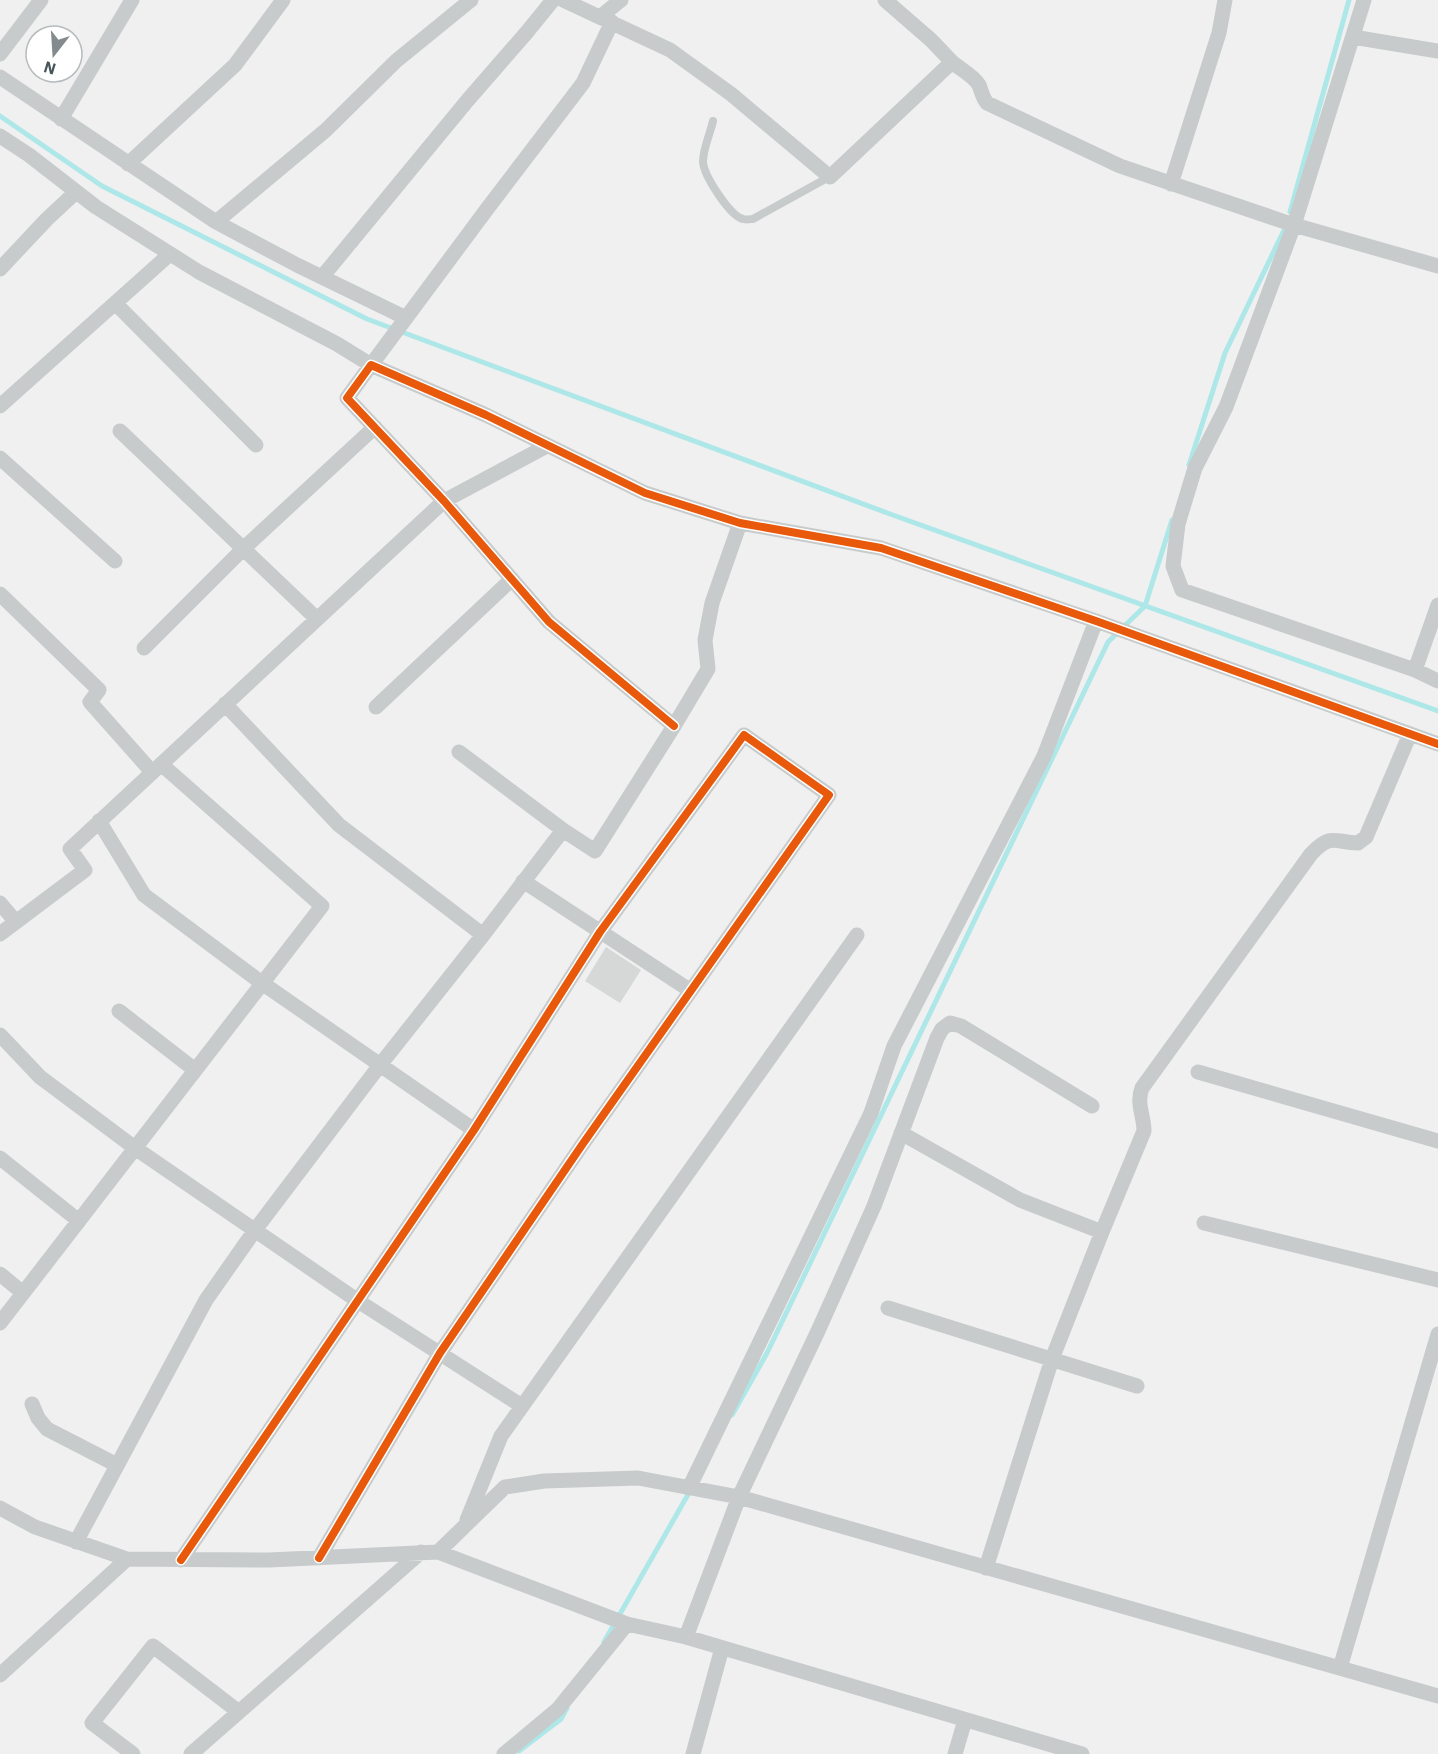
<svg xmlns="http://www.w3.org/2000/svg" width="1438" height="1754" viewBox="0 0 1438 1754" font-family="'IBM Plex Sans',sans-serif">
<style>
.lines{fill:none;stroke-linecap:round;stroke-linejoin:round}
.stream{stroke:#aee7e8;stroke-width:5}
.building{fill:#d6d8d8}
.lane{stroke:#c7cbcb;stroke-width:8}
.street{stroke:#c7cbcb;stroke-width:15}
.cycleway-casing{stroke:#fff;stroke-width:11}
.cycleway{stroke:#e8590c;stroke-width:8}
</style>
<rect width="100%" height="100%" fill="#f0f0f0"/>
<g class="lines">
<!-- stream -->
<path class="stream" d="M0 116 102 186 367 319 890 514 1438 711
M1290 212 1349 0
M1189 465 1225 353 1287 224
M732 1415 767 1353 1108 642 1145 606 1172 520
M604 1642 690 1491
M519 1751 561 1719 567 1708"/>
</g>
<!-- building -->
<path class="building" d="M606 947 641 970 620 1003 585 981Z"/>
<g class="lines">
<!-- lane -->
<path class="lane" d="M713 121C710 134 703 149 703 162 704 176 730 216 743 219 745 220 752 219 753 219L829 177"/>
<!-- street -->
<path class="street" d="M563 0 670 50 731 94 830 177 952 62C960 69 974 76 979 85 982 92 982 97 987 103L1120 166 1294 225 1438 266
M885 0 931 40 952 62
M1364 0 1294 225 1226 407 1195 468 1178 524 1173 566 1182 590 1415 670 1438 681
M600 17 621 0
M1353 37 1438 51
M0 54 41 0
M0 77 216 222 297 265 406 318 371 365 337 344 199 272 96 207 29 155 0 136
M61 119 132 0
M128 164 235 65 283 0
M1171 184 1219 33 1225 0
M216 222 326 130 396 61 471 0
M0 269 47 219 76 192
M322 277 467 101 527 32 553 0
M115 303 256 445
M406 318 487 209 583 83 612 22
M0 406 170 254
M120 431 317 619
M0 458 115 561
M0 594 99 690 90 702 152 772
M144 648 244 548 375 427
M1415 670 1438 605
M225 704 339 825 483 935
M376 707 512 579
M674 726 549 622 444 501 347 398 371 365 486 415 645 493 740 523 881 548 1096 621 1438 744
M459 752 563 830
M99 821 144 895 262 983 474 1130
M523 881 691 991
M0 903 16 922
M0 934 85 870 70 849 444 501 547 446
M119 1011 195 1070
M0 1035 40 1077 135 1148 358 1301 522 1406
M1198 1072 1438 1141
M901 1133 1020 1200 1102 1232
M0 1158 79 1221
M1204 1223 1438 1280
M0 1274 23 1293
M888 1308 1137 1386
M0 1323 322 906 161 764
M32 1404 38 1418 47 1429 117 1465
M689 1488 871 1113 894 1046 1044 756 1096 621
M0 1508 35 1527 127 1559 269 1560 438 1552 627 1624 686 1637 1082 1754
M467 1520 501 1436 857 935
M76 1542 206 1300 255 1230 380 1065 483 935 563 830 595 851 674 726 708 669 705 640 712 603 740 523
M438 1552 505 1487 544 1481 638 1478 739 1497 1438 1696
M181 1560 474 1130 600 932 744 735 829 795 582 1145 440 1353 319 1558
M986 1568 1052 1359 1102 1232 1144 1131C1144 1116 1136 1103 1142 1088L1311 854C1331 833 1333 842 1358 843L1366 837 1410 734
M686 1637 739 1497 818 1331 874 1206 937 1038 942 1029 950 1023 961 1026 1092 1106
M1340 1668 1438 1334
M0 1675 127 1559
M133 1754 92 1723 153 1646 239 1712
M191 1754 421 1552
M504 1754 558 1709 627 1624
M693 1754 722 1648
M955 1754 965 1720"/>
<defs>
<path id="cycleway" d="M674 726 549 622 444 501 347 398 371 365 486 415 645 493 740 523 881 548 1096 621 1438 744
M181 1560 474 1130 600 932 744 735 829 795 582 1145 440 1353 319 1558"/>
</defs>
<!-- cycleway casing -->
<use href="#cycleway" class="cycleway-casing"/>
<!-- cycleway -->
<use href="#cycleway" class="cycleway"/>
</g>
<!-- north arrow -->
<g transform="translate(54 54) rotate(197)"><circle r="28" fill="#ffffff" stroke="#b6bbbd" stroke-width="1.5"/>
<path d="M0-4.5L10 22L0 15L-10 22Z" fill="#838b8e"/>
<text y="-9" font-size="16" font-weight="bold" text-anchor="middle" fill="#48555a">N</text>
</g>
</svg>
